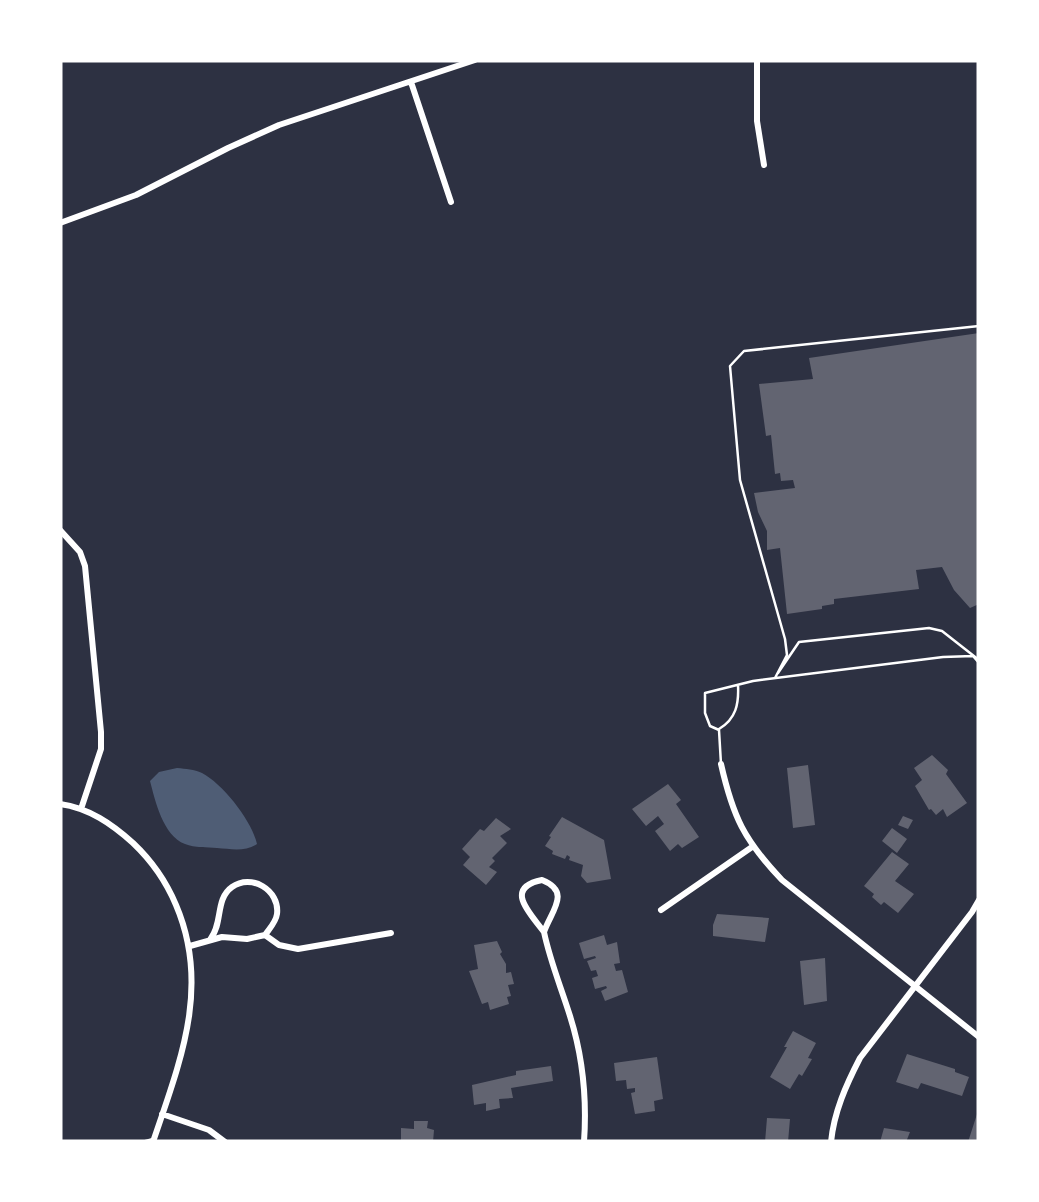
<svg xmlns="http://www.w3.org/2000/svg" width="1039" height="1202" viewBox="0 0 1039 1202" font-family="'Fira Sans',sans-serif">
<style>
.water{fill:#4f5d75}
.building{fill:#626471}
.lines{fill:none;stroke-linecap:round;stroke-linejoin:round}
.service{stroke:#fff;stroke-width:2.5}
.minor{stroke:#fff;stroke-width:6}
</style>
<rect width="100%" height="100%" fill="#2d3142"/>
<!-- water -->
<path class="water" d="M177 768C186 769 194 769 202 773 223 784 252 821 257 844 245 852 231 849 217 848 207 847 195 848 185 844 163 836 155 800 150 781L159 772Z"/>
<!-- building -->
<path class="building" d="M979 333V604L970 608 954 590 942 567 916 570 919 589 834 599V604L822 606V609L787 614 780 548 767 550V531L758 512 754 493 795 488 793 480 781 481 780 473 775 474 771 435 766 436 759 384 813 379 809 358Z
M932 755 948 770 946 774 967 803 947 817 943 809 936 815 931 809 929 810 915 786 922 780 914 768Z
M808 765 815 825 793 828 787 768Z
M668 784 681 800 676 804 699 837 682 848 678 844 670 851 655 831 664 824 658 816 646 826 632 809Z
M903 816 913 820 908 829 898 825Z
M562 817 604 840 611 879 587 883 581 876 583 865 569 860 570 857 567 855 565 859 552 854 553 851 545 846 551 837 549 836Z
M496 818 511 829 500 836 507 843 492 858 495 861 489 867 497 872 486 885 463 865 470 857 462 849 480 829 484 831Z
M892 828 907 839 897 853 882 841Z
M892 852 909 864 895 881 914 894 898 913 884 902 881 905 872 897 874 894 864 886Z
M717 914 769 918 765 942 713 936V925Z
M604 935 607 945 617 942 620 963 614 964 616 971 622 970 628 992 605 1001 601 991 607 988 606 986 595 989 592 978 598 976 596 970 591 971 587 961 596 958 595 956 584 959 579 943Z
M497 941 502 952 500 954 506 964V973L511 972 514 984 508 985 511 996 507 997 509 1004 490 1010 488 1002 482 1004 469 971 478 969 474 945Z
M825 958 827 1001 804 1005 800 961Z
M793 1031 816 1043 808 1058 812 1059 802 1076 799 1074 790 1089 770 1077 787 1047H784Z
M907 1054 955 1069V1072L969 1077 962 1096 921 1083 918 1089 896 1082Z
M657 1057 663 1099 654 1101 655 1111 635 1114 631 1093 635 1092V1088L627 1089 626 1080 616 1081 614 1063Z
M551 1066 553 1081 511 1088 513 1098 499 1099 500 1108 486 1111V1103L474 1105 472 1085 516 1075V1071Z
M978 1111 979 1142H968Z
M767 1118 790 1119 788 1142H765Z
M414 1121H428L427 1128 434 1130 433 1142H401V1128L414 1129Z
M884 1128 910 1132 906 1142H880Z"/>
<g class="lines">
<!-- service -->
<path class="service" d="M778 673 799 642 929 628 942 631 979 660
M775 678 787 655 785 639 740 480 730 366 744 351 979 326
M719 729C736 719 739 704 738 685
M721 764 719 730 710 726 705 713V693L753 681 943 657 973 656 979 663
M142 1142 153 1139"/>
<!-- minor -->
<path class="minor" d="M757 60V121L764 165
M411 82 451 202
M60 223 136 195 228 148 279 125 475 60
M60 530 80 552 85 566 101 732V749L81 809
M721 764C733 817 744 840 782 880L979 1037
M60 804C89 808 112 824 133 843 152 861 166 881 176 905 211 987 180 1062 153 1142
M542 880C572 892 551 911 544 932 532 915 502 888 542 880Z
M661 910 752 847
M544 932C550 961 561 987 570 1016 583 1057 587 1099 584 1142
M211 938C223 923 215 899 232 887 251 873 280 890 277 914 276 922 270 928 265 935
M190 946 222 937 247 939 265 935 279 945 298 949 391 933
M162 1114 209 1130 225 1142
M831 1142C834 1112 846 1085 860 1058L972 912 979 900"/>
</g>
<!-- border -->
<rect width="1039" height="1202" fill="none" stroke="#ffffff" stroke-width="125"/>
</svg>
